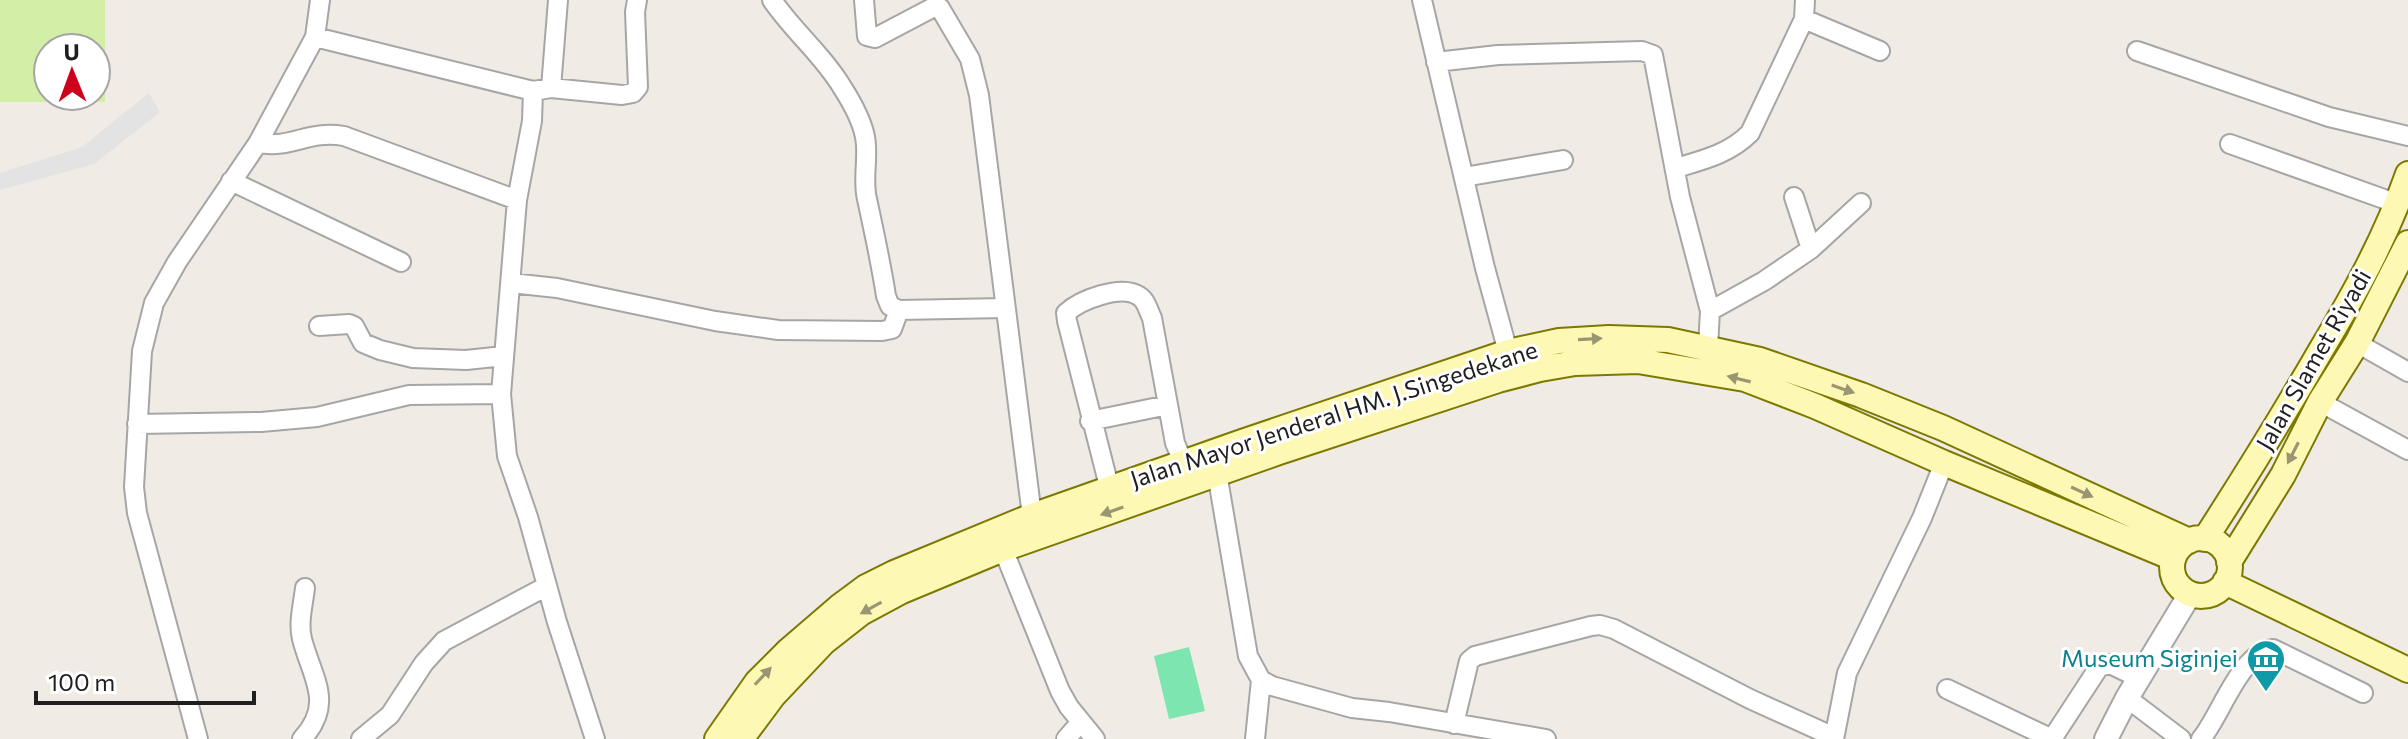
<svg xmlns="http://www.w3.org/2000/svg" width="2408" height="739" viewBox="0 0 2408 739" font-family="Commissioner,sans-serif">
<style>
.grass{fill:#d3eea7;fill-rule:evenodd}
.pitch{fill:#7de5af}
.parking{fill:#e3e3e3}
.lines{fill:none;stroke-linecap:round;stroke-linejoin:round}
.minor-casing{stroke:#a6a6a6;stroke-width:22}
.tertiary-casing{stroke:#a6a6a6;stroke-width:26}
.secondary-casing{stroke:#7c7900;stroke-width:28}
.minor{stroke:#fff;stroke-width:18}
.tertiary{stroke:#fff;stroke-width:22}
.secondary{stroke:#fef8b5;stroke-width:24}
.oneway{fill:#9a9672}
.labels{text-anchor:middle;stroke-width:6;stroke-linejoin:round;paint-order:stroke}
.street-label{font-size:24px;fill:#1f1f1f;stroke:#fff}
.culture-label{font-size:24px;fill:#0d838f;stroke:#fff;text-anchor:end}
</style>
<rect width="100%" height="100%" fill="#f0ebe4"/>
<!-- grass -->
<path class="grass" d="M0 0H105V102H0ZM48 48H96V96H48Z"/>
<!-- pitch -->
<path class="pitch" d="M1189 647 1205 711 1169 719 1154 656Z"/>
<!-- parking -->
<path class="parking" d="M149 93 160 112 94 164 0 190V173L82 147Z"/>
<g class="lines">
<defs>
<path id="minor" d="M772 0C793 31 823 55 842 87 851 101 862 121 865 137 869 157 862 179 867 199 874 232 881 263 886 296L890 306 899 310 1005 308
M864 0 867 36 875 38 932 8H940L970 59 979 95 1032 516
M1422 0 1485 268 1508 352
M1804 19 1880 51
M315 37 533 91 532 121 517 200 501 394 507 456 528 517 557 622 595 739
M2137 51 2329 117 2408 136
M1436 62 1498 55 1642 51 1653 55 1680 197 1710 311 1708 347
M551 88 558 0
M533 91 551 88 622 95 633 93 638 87 635 12 637 0
M258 143C293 149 307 130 344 136L517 200
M2230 144 2398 204
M1676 168C1703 160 1729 154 1750 133L1804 19 1805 0
M1464 177 1563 160
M231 181 401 262
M1794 197 1811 249
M511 283 557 288 715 321 778 330 882 331 892 329 899 310
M1710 311 1764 281 1811 249 1861 203
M319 326 349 324 354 326 363 343 380 350 413 358 466 360 504 356
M2357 343 2408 372
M2320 402 2408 450
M1090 421 1168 405
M137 424 261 422 317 417 409 395 501 394
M1217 473 1248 656 1261 680 1272 686 1352 708 1389 712 1546 739
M1110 490 1067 321 1066 313C1080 300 1121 284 1139 296 1146 300 1148 310 1152 318L1175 443 1184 464
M1003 549 1060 691 1069 707 1095 739
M1947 689 2052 739 2099 667 2110 664 2139 678
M2127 698 2181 739
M1454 724 1469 661 1475 656 1591 626 1600 625 1614 629 1750 699 1834 737
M198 739 137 513 134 487 142 351 154 303 177 262 258 143 315 37 320 0
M302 739C335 703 312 678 302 639 298 623 303 605 305 588
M361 739 390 715 424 663 444 641 547 586
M1066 739 1080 723
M1255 739 1261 680
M1834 739 1847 673 1922 518 1944 463
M2201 739C2221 715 2240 653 2273 649L2363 693"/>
<path id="tertiary" d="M2106 739 2127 698 2190 594"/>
<path id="secondary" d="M2172 567a29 29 0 1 1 58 0a29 29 0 1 1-58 0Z
M2205 539C2245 477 2284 414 2321 350 2355 293 2386 237 2408 174
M2229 562 2283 475 2320 402 2357 343 2408 243
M2225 582 2408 670
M717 739 757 682 789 650 839 607 866 587 894 573 1032 516 1242 442 1508 352 1559 341 1609 338 1668 340 1760 360 1861 395 1943 428 2189 541
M741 739 773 696 824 642 861 613 902 591 1003 549 1279 452 1498 380 1540 369 1575 363 1638 361 1745 379 1815 406 1944 463 2173 558"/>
</defs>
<!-- minor casing -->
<use href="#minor" class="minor-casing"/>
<!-- tertiary casing -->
<use href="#tertiary" class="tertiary-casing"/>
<!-- secondary casing -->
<use href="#secondary" class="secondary-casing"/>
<!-- minor -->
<use href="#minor" class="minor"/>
<!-- tertiary -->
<use href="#tertiary" class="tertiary"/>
<!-- secondary -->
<use href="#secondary" class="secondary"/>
</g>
<!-- one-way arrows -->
<defs><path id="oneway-solid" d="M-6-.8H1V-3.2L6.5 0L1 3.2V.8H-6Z" transform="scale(2)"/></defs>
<g class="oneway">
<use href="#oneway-solid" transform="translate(1590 339) rotate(-3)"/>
<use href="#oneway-solid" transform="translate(1739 379) rotate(-166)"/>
<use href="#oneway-solid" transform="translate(1843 389) rotate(19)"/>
<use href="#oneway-solid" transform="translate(2293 453) rotate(117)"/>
<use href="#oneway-solid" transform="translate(2082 492) rotate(25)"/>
<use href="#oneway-solid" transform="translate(1112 511) rotate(161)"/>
<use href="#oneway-solid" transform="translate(871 608) rotate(151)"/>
<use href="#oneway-solid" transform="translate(763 676) rotate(-47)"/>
</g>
<!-- icons -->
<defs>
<symbol id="museum-pin" viewBox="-11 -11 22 30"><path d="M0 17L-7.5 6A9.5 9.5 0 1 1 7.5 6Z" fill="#0f9aa8" stroke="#fff"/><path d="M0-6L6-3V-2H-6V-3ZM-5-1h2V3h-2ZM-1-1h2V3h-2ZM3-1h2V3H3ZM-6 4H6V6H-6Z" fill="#fff"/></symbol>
</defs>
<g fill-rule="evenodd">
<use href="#museum-pin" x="2244" y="637" width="44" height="60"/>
</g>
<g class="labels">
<!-- street labels -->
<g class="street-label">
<text transform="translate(2314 360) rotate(-60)" y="8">Jalan Slamet Riyadi</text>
<text transform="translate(1334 415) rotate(-18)" y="8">Jalan Mayor Jenderal HM. J.Singedekane</text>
</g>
<!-- culture labels -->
<g class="culture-label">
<text x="2238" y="667">Museum Siginjei</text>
</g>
</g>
<!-- north arrow -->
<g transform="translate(72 72) rotate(359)"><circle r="38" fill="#ffffff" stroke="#a5a5a5" stroke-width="2"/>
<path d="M0-6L14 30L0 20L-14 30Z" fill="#ce001c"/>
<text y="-12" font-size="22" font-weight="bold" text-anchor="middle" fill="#1f1f1f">U</text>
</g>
<!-- scale -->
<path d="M36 691v12h218v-12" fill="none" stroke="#1f1f1f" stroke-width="4"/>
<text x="48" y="691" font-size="24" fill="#1f1f1f" stroke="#ffffff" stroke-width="6" paint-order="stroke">100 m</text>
</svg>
